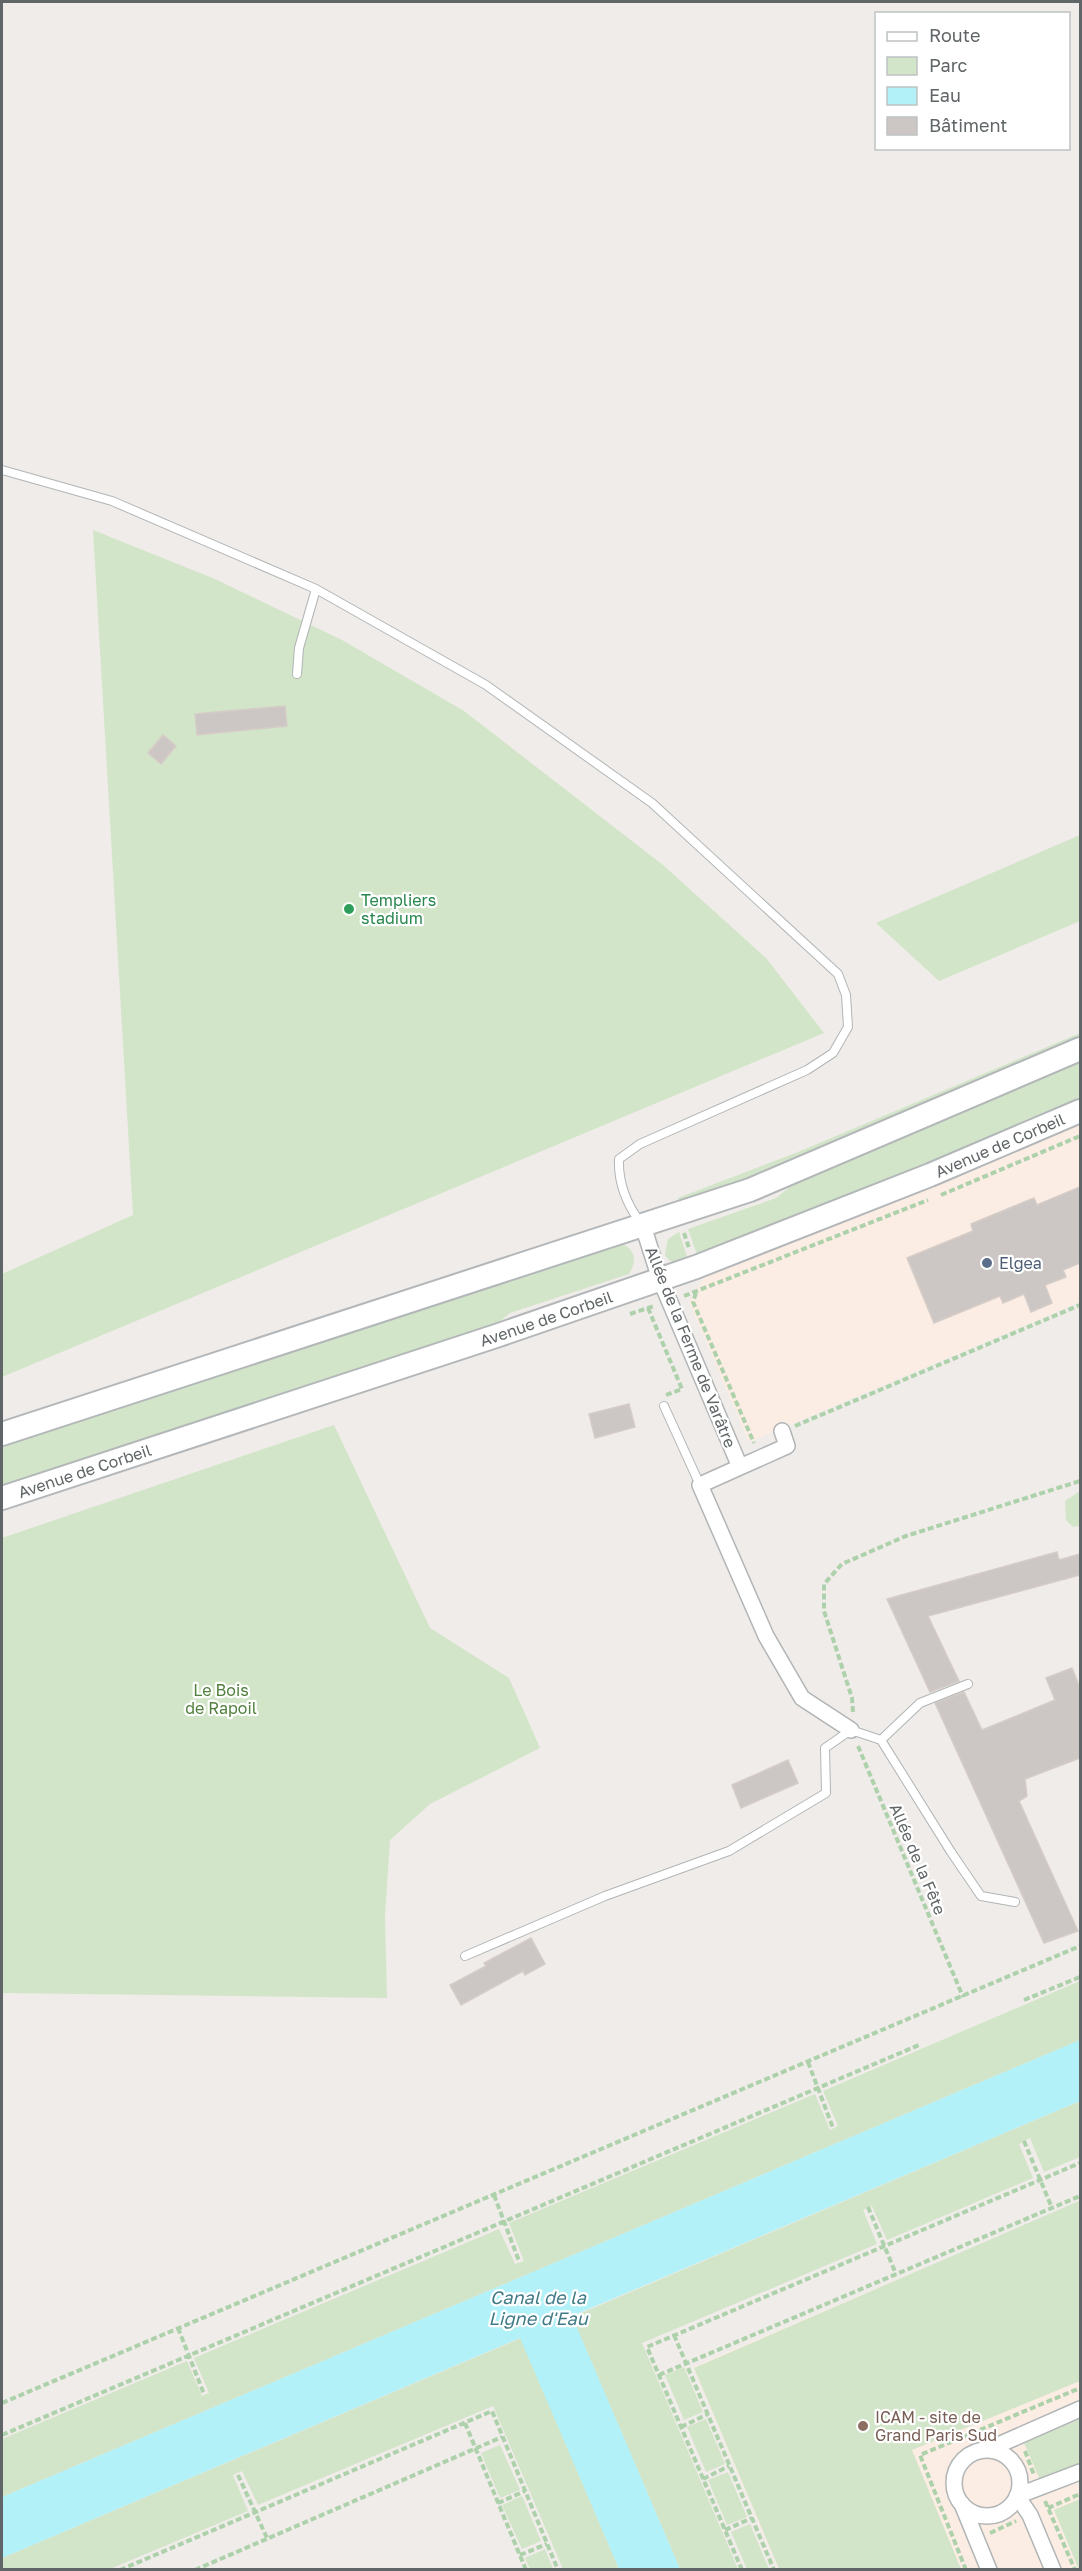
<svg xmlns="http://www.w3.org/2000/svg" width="1082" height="2571" viewBox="0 0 1082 2571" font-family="'Golos Text',sans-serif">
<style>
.commercial{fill:#fbede3}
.green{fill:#d2e5c8}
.water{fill:#b2f1f7}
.building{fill:#ccc7c5;stroke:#d5ccc7;stroke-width:1.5}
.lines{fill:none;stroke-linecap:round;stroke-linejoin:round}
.service-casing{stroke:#b1b5b6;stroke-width:10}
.minor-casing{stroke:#b1b5b6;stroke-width:18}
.secondary-casing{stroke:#b3b7b9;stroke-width:26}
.path{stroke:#add1aa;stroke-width:4;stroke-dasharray:6 3;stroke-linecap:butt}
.service{stroke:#fff;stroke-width:8}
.minor{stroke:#fff;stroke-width:15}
.secondary{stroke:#fff;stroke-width:22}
.leisure-dot{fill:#2e9e5b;stroke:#fff;stroke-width:2}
.service-dot{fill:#5c6f8a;stroke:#fff;stroke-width:2}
.education-dot{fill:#8d6e63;stroke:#fff;stroke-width:2}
.labels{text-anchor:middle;stroke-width:4.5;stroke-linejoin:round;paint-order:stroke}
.leisure-label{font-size:16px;fill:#27864d;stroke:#fff;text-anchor:start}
.street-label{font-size:16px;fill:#606667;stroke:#fff}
.service-label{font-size:16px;fill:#4e5e75;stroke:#fff;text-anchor:start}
.park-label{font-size:16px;fill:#52803e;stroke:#fff}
.education-label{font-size:16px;fill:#785e54;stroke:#fff;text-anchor:start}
.water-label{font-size:18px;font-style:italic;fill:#417b87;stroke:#fff}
</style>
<rect width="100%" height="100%" fill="#f0ece9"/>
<!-- commercial -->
<path class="commercial" d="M1080 1119V1302L749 1442 689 1302 705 1276Z
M1080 2202V2569H778L693 2367Z"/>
<!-- green -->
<path class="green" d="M93 530 215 579 342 640 464 711 663 865 766 958 824 1033 2 1377V1274L133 1215Z
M1080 835V921L939 981 876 923Z
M1080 1033V1040L796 1160 680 1203 678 1198 798 1152Z
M1080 1060V1104L699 1260 688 1229 776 1198 801 1178Z
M679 1232 689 1263C679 1263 671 1265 665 1255L668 1239Z
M621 1243C636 1250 637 1261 629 1274L510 1313 493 1327 2 1488V1446Z
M334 1425 430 1628 509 1678 540 1748 430 1804 390 1840 385 1916 387 1998 2 1993V1538Z
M1080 1491V1526L1073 1527 1066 1520 1065 1501Z
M1080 1981V2040L2 2497V2439L187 2361 202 2396 209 2393 194 2358 499 2229 515 2264 524 2261 509 2223 815 2094 830 2130 838 2126 823 2091Z
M1080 2101V2157L1044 2172 1030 2138 1019 2144 1033 2178 887 2240 872 2206 863 2210 877 2244 642 2343 738 2569H680L572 2317Z
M1079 2201 1080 2381 912 2450 961 2569H779L694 2368Z
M521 2338 619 2569H563L493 2406 258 2505 242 2471 233 2475 248 2511 110 2569 2 2570V2558Z
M684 2367 703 2412 684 2420 665 2375Z
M706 2419 725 2464 706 2472 687 2427Z
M1080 2419V2463L1040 2480 1024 2443Z
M500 2445 520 2490 500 2498 481 2453Z
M728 2472 747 2517 727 2525 708 2480Z
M522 2496 541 2541 522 2549 502 2505Z
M1080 2499V2569L1079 2570 1054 2510Z
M750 2524 769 2569H747L731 2532Z
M545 2549 553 2569H530L525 2558Z"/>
<!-- water -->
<path class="water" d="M1080 2040V2101L572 2316 680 2569H619L520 2338 2 2558V2497Z"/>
<!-- building -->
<path class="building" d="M285 706 287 726 197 735 195 714Z
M163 735 176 746 161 764 148 753Z
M1080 1187V1263L1063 1270 1066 1277 1045 1285 1052 1303 1031 1312 1024 1294 1003 1303 1000 1296 934 1323 907 1258 973 1231 971 1224 1034 1198 1037 1205Z
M629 1404 635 1427 595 1438 589 1414Z
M1057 1552 1059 1560 1080 1554V1575L928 1616 959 1681 930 1692 887 1599Z
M1072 1668 1080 1688V1758L1025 1779 1027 1796 1019 1801 1078 1931 1044 1943 935 1703 964 1692 982 1730 1055 1700 1046 1678Z
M788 1760 798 1783 741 1808 732 1785Z
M531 1938 545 1964 525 1975 523 1971 461 2005 450 1985 486 1966 484 1963Z"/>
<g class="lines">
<defs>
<path id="service" d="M2 470 112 501 316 589
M297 674 299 648 316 589 486 685 652 803 838 974 846 995 848 1027 833 1053 807 1070 640 1144 619 1159C618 1183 626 1203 640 1222
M664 1406 700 1485
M881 1740 920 1703 968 1684
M465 1956 605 1896 729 1851 826 1793 825 1748 851 1730 881 1740 951 1852 981 1896 1015 1902"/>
<path id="minor" d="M643 1226 660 1279 740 1467 700 1485 766 1636 802 1698 851 1730
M740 1467 787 1446 782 1431
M987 2450 1080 2409
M954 2483a33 33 0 1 1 66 0a33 33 0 1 1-66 0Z
M962 2504 989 2570
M1053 2570 1030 2515 1017 2496 1080 2472"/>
<g id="secondary">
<path d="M2 1434 750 1190 1080 1049"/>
<path id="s1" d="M2 1498 496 1336 696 1267 930 1175 1080 1111"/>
</g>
</defs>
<!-- service casing -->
<use href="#service" class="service-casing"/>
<!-- minor casing -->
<use href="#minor" class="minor-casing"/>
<!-- secondary casing -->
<use href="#secondary" class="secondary-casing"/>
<!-- path -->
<path class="path" d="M941 1195 1080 1136
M684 1233 689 1248
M696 1293 693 1302 754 1443
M684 1296 928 1200
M648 1308 682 1389 666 1395
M630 1314 654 1306
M795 1426 1080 1305
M853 1712 852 1698 824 1611V1584L842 1564 906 1536 1080 1481
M858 1746 963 1997
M1024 2000 1080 1977
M808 2062 833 2128
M1024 2141 1052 2208
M494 2195 519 2261
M868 2207 896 2274
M178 2328 204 2394
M674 2335 774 2570
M659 2375 1080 2196
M2 2403 1080 1946
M465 2423 526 2570
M681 2427 708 2414
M2 2435 919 2045
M1025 2451 1034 2475
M238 2475 267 2538
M703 2479 729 2466
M1045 2501 1075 2570
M498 2503 525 2491
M1048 2508 1080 2494
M725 2530 752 2518
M990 2533 1016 2521
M520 2555 547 2544
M120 2570 492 2411 558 2570
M195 2570 502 2437
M742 2570 647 2347 1080 2163
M966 2570 920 2455 1080 2388"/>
<!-- service -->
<use href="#service" class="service"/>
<!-- minor -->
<use href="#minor" class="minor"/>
<!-- secondary -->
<use href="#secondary" class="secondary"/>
</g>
<!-- markers -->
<circle class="leisure-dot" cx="349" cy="909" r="6"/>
<circle class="service-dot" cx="987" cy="1263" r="6"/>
<circle class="education-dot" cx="863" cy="2426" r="6"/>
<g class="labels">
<!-- leisure labels -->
<g class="leisure-label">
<text x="361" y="906">Templiers<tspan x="361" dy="18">stadium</tspan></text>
</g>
<!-- street labels -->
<g class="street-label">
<text dy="6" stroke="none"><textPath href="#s1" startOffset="1059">Avenue de Corbeil</textPath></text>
<text dy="6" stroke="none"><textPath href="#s1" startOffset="573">Avenue de Corbeil</textPath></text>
<text transform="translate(691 1347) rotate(68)" y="6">Allée de la Ferme de Varâtre</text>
<text dy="6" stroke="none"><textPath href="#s1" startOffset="87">Avenue de Corbeil</textPath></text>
<text transform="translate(918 1859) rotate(67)" y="6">Allée de la Fête</text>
</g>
<!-- service labels -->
<g class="service-label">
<text x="999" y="1269">Elgea</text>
</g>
<!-- park labels -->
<g class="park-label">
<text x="221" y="1696">Le Bois<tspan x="221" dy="18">de Rapoil</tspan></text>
</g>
<!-- education labels -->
<g class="education-label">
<text x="875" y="2423">ICAM - site de<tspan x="875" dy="18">Grand Paris Sud</tspan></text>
</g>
<!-- water labels -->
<g class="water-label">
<text x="538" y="2304">Canal de la<tspan x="538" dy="21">Ligne d'Eau</tspan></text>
</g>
</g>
<!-- border -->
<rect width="1082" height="2571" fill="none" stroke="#606667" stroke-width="6"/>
<!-- legend -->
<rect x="875" y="12" width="195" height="138" fill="#ffffff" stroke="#bfc2c2" stroke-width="1.5"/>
<rect x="887" y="32" width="30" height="9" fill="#ffffff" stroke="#bfc2c2" stroke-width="1.5"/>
<text x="929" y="42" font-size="18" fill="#606667">Route</text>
<rect x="887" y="57" width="30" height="18" fill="#d2e5c8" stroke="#bfc2c2" stroke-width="1.5"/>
<text x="929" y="72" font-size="18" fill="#606667">Parc</text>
<rect x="887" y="87" width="30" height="18" fill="#b2f1f7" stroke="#bfc2c2" stroke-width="1.5"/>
<text x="929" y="102" font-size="18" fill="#606667">Eau</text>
<rect x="887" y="117" width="30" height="18" fill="#ccc7c5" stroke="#bfc2c2" stroke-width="1.5"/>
<text x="929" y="132" font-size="18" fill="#606667">Bâtiment</text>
</svg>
